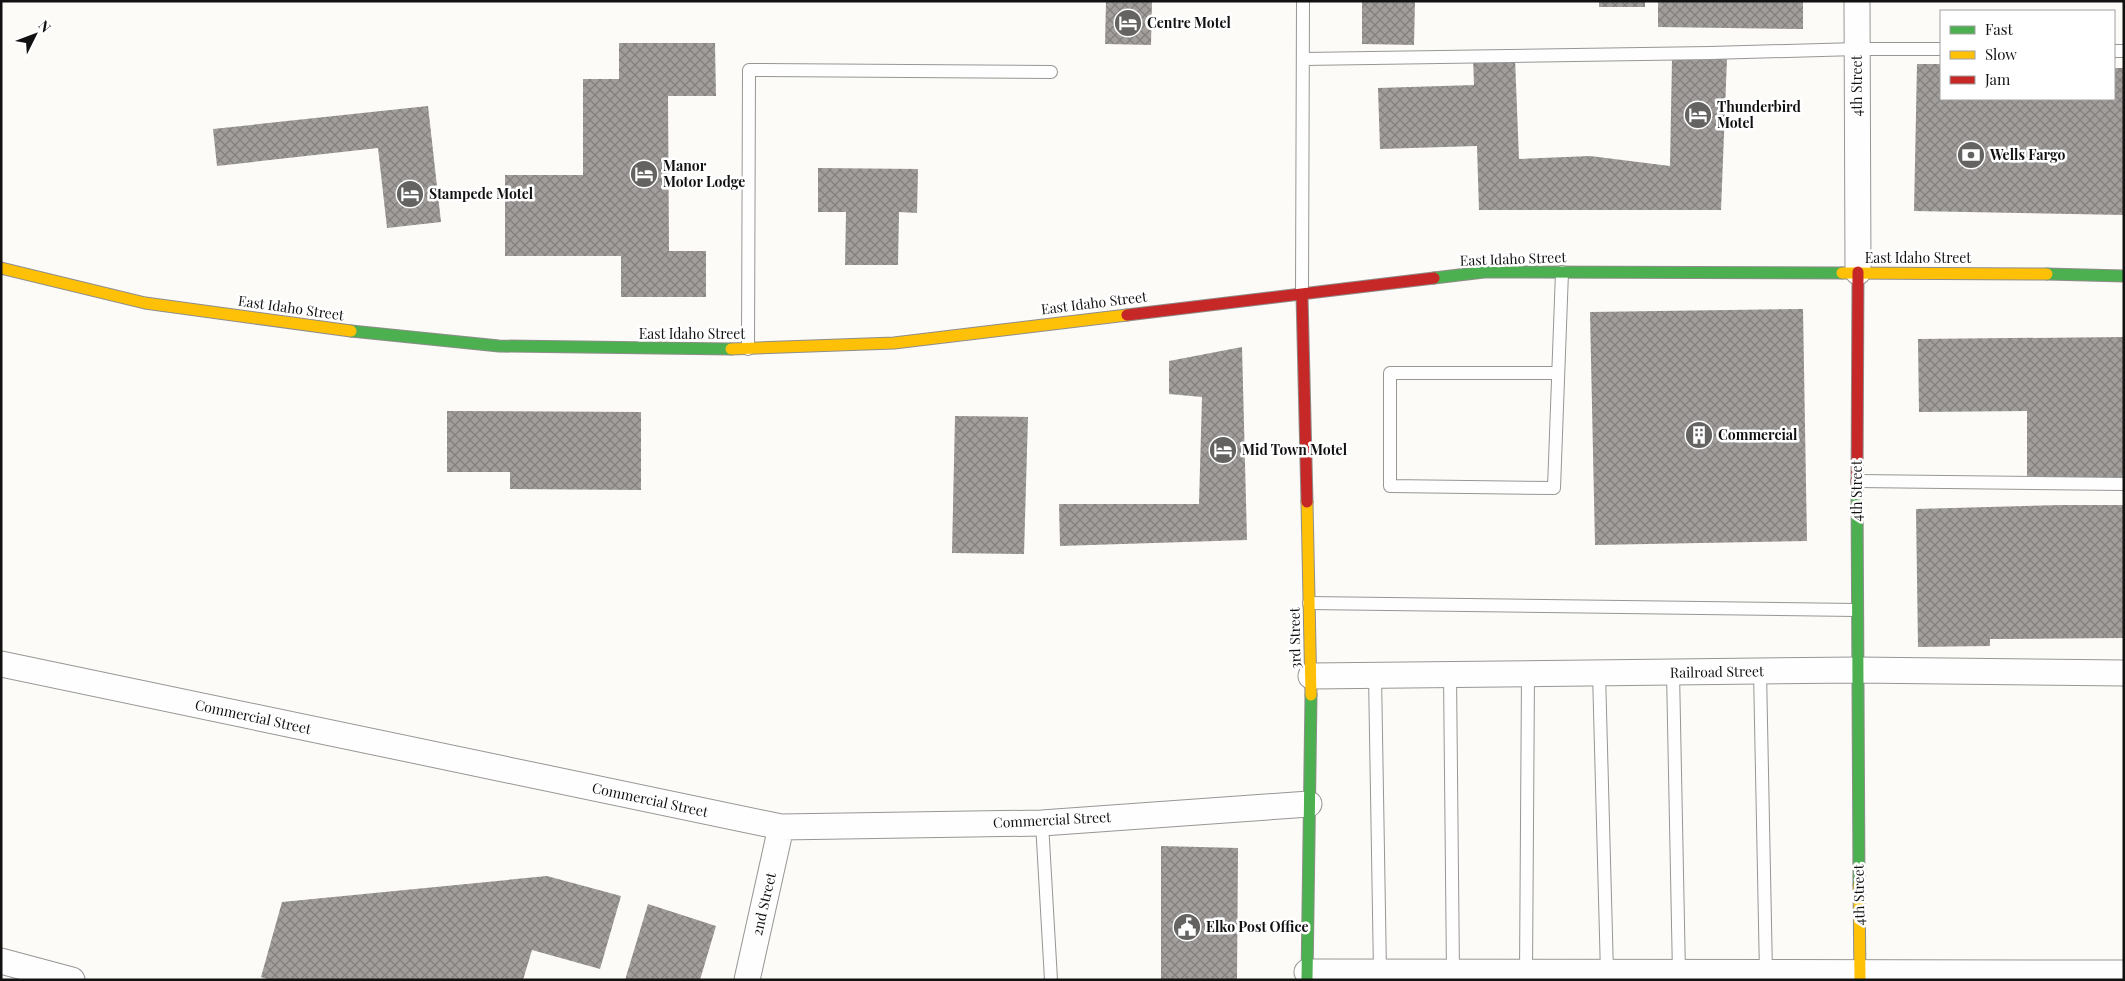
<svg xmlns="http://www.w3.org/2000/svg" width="2125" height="981" viewBox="0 0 2125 981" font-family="'Playfair Display',serif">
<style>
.building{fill:url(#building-cross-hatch)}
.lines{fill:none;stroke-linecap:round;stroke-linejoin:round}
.lane-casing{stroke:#979695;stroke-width:14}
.street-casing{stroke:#979695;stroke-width:27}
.fast-casing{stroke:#8e8d8b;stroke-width:13}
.slow-casing{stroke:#8e8d8b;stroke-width:13}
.jam-casing{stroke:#8e8d8b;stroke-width:13}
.lane{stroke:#fffefe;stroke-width:12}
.street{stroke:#fffefe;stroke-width:25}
.fast{stroke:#4caf50;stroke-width:11}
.slow{stroke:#ffc107;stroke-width:11}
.jam{stroke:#c62828;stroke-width:11}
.labels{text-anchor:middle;stroke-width:5;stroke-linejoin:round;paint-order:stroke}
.poi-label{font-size:14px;font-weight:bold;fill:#111;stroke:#fff;text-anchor:start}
.street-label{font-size:14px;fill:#111;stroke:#fff}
</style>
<defs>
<pattern id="building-cross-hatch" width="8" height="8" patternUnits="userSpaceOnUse" patternTransform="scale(1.25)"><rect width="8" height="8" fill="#a19e9c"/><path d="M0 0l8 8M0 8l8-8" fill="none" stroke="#827f7e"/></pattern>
</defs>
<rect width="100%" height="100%" fill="#fdfbf7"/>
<!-- building -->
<path class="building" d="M1106 1H1152L1151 45 1105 44Z
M1362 1H1415L1414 45 1362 44Z
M1599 1H1645V7H1599Z
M1658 1H1803V29L1658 27Z
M619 43H715L716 96H668L669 251H706V297H621V256H505V175H583V79H619Z
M1473 57 1515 58 1519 159 1590 156 1670 166 1672 59H1727L1721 210H1479L1477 146 1380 149 1378 88 1474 85Z
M1917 64H1941V99H2114V68H2124V215L1914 211Z
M428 106 441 222 387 228 378 148 217 166 213 129Z
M818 168 918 169 917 213 899 212 898 265H845L846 212H818Z
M1803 309 1807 541 1595 545 1590 312Z
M2124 337V479L2027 477V411L1919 412 1918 339Z
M1242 347 1247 540 1060 546 1059 504H1199L1202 397 1169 394V361Z
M447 411 641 412V490L510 489V472H447Z
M955 416 1028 417 1024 554 952 553Z
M2062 505H2124V638L1990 639V646L1918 647 1916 509Z
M1161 846 1238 848 1237 980H1161Z
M547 876 621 896 600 969 532 950 523 980H270L261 977 282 902Z
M648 904 716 926 700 980H625Z"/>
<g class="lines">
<defs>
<path id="lane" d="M2114 51H2124
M1303 59 1710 53 1857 49H1941
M1302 295 1303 1
M748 349 749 70 1051 72
M1558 373H1390V486L1554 488 1562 272
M1857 481 2124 484
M1309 603 1857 610
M1760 671 1766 974
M1673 672 1679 974
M1599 673 1607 973
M1450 674 1453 973
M1375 675 1380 972
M1042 823 1051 980
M1526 973 1528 673"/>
<path id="street" d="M1857 1 1858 272
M1 664 781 827 1042 823 1309 804
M1311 676 1857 670 2124 673
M1 961 72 980
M1307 972 2124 973
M747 980 781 827"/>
<path id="fast" d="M2047 274 2124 276
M1434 278 1484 272 1842 273
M351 331 499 346 731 349
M1857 489 1859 885
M1307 980 1311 695"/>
<path id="slow" d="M1 268 145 303 351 331
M1842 273 2047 274
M731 349 894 343 1127 315
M1307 502 1311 695
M1859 885 1860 980"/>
<path id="jam" d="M1302 295 1307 502
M1127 315 1434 278
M1857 489 1858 272"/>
</defs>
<!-- lane casing -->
<use href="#lane" class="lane-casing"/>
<!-- street casing -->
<use href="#street" class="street-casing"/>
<!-- fast casing -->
<use href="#fast" class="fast-casing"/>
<!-- slow casing -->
<use href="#slow" class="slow-casing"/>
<!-- jam casing -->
<use href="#jam" class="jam-casing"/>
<!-- lane -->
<use href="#lane" class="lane"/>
<!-- street -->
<use href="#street" class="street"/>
<!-- fast -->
<use href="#fast" class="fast"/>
<!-- slow -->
<use href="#slow" class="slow"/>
<!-- jam -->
<use href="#jam" class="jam"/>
</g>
<!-- icons -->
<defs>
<symbol id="hotel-disc" viewBox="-11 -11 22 22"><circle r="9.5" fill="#646362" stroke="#fff"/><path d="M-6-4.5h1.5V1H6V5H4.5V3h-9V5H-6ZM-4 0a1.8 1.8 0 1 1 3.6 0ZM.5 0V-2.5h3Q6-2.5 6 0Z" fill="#fff"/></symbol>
<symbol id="bank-disc" viewBox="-11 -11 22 22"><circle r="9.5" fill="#646362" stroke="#fff"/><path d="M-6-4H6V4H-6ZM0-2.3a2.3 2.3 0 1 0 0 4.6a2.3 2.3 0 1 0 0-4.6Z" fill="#fff"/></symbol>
<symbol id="building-disc" viewBox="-11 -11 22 22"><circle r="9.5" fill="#646362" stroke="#fff"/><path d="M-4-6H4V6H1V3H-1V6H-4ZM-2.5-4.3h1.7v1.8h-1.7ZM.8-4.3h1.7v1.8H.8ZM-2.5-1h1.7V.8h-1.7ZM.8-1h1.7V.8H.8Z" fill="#fff"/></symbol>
<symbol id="civic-disc" viewBox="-11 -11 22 22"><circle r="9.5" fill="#646362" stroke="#fff"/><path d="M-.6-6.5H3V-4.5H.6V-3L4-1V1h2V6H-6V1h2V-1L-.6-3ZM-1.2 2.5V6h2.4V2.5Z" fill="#fff"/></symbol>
</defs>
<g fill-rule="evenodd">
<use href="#hotel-disc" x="1112" y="7" width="32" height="32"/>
<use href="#hotel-disc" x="1682" y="99" width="32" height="32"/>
<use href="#bank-disc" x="1955" y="139" width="32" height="32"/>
<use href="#hotel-disc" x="628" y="158" width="32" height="32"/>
<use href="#hotel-disc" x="394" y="178" width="32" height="32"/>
<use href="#building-disc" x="1683" y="419" width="32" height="32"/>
<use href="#hotel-disc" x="1207" y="434" width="32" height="32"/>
<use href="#civic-disc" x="1171" y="911" width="32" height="32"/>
</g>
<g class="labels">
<!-- poi labels -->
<g class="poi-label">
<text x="1147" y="28">Centre Motel</text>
<text x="1717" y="112">Thunderbird<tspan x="1717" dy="16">Motel</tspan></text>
<text x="1990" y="160">Wells Fargo</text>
<text x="663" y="171">Manor<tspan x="663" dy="16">Motor Lodge</tspan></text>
<text x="429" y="199">Stampede Motel</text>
<text x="1718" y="440">Commercial</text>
<text x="1242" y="455">Mid Town Motel</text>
<text x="1206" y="932">Elko Post Office</text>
</g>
<!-- street labels -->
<g class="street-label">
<text transform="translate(1857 86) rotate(-90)" y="5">4th Street</text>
<text x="1918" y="263">East Idaho Street</text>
<text transform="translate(1513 259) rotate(-2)" y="5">East Idaho Street</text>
<text transform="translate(1094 303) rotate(-7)" y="5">East Idaho Street</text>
<text transform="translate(291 308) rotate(8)" y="5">East Idaho Street</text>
<text x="692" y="339">East Idaho Street</text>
<text transform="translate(1857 491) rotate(-90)" y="5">4th Street</text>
<text transform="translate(1295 638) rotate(-91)" y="5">3rd Street</text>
<text transform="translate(1717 672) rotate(-1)" y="5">Railroad Street</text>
<text transform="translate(253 717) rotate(12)" y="5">Commercial Street</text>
<text transform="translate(650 800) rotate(12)" y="5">Commercial Street</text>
<text transform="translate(1052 820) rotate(-3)" y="5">Commercial Street</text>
<text transform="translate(1859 895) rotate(-91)" y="5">4th Street</text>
<text transform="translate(764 904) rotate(-77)" y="5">2nd Street</text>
</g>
</g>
<!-- border -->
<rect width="2125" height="981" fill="none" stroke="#111111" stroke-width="5"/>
<!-- legend -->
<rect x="1940" y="10" width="175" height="90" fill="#ffffff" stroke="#a0a0a0"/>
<rect x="1950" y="26" width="25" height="8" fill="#4caf50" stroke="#a0a0a0"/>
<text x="1985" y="35" font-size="15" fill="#111111">Fast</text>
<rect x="1950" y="51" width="25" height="8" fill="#ffc107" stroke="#a0a0a0"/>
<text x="1985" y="60" font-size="15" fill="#111111">Slow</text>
<rect x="1950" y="76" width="25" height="8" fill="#c62828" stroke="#a0a0a0"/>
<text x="1985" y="85" font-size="15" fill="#111111">Jam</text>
<!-- north arrow -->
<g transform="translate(35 35) rotate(48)" stroke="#ffffff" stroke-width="4" paint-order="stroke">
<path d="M0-4L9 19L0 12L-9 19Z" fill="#111111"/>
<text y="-8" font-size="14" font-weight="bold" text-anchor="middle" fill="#111111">N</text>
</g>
</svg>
